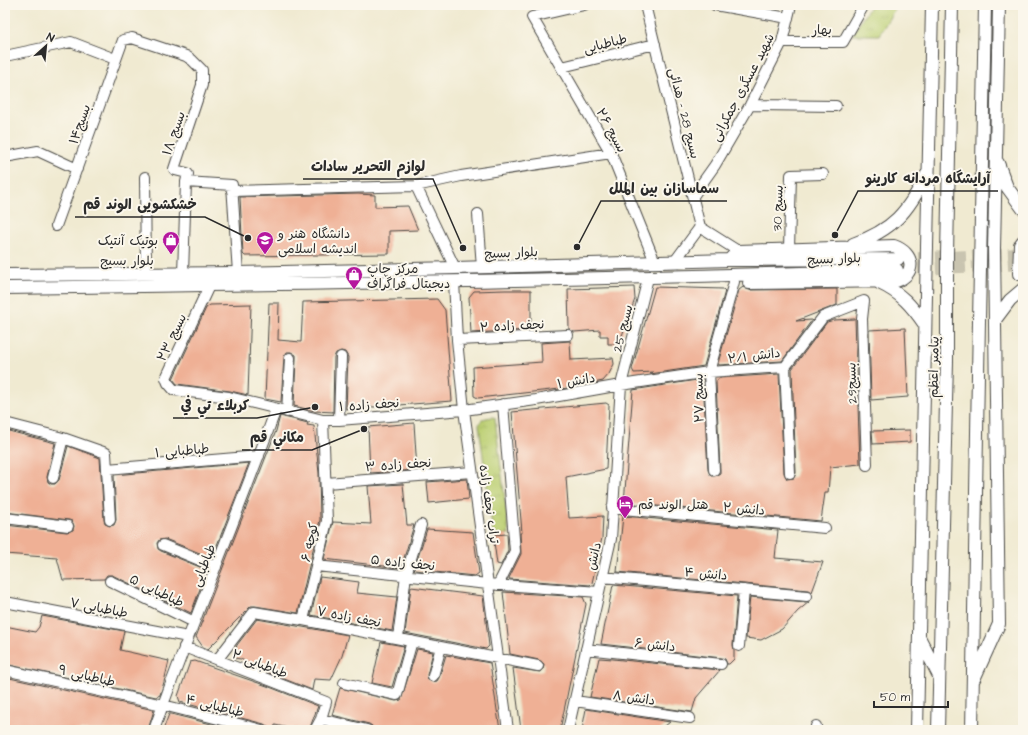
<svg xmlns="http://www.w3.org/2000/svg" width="1028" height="735" viewBox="0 0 1028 735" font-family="'Architects Daughter','Playpen Sans Arabic',sans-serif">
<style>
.grass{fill:url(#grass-tufts);stroke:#747e50}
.building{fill:#efb095}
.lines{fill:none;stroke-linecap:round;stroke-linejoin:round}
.major-tunnel{stroke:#c9c4b0;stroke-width:12;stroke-dasharray:12 6;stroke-linecap:butt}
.minor-casing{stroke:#494844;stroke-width:12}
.major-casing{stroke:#494844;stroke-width:14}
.minor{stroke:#fff;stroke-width:10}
.major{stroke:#fff;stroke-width:12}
.labels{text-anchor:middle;stroke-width:4;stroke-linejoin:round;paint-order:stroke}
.street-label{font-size:13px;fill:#2b2b2b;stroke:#fbf7ec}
.poi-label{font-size:13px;fill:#2b2b2b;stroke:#fbf7ec;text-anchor:start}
.leader{fill:none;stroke:#2b2b2b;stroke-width:1.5}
.callout-dot{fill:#2b2b2b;stroke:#fbf7ec;stroke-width:1.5}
.callout-label{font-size:14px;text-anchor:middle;font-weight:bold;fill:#2b2b2b;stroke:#fbf7ec;stroke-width:4;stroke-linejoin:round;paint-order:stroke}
</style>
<defs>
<pattern id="grass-tufts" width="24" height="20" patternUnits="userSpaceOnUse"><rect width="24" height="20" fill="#bdd074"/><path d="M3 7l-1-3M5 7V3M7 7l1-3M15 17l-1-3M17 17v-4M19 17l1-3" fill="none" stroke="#a3b365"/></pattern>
</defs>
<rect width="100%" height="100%" fill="#fbf7ec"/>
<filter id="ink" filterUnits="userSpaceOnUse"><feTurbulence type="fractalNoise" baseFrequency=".025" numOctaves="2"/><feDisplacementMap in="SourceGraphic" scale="8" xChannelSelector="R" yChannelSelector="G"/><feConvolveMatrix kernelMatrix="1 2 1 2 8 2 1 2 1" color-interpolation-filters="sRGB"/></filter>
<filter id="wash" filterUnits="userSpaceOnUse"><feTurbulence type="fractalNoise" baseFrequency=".012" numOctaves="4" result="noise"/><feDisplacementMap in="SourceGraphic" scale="16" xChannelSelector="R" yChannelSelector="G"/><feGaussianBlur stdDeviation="0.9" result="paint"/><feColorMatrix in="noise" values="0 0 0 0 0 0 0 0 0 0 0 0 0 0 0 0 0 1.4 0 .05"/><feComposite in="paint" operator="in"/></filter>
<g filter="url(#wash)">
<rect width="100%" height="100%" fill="#f0ead1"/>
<!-- grass -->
<path class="grass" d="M871 5H897L879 35H852Z
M493 417 495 418 509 534 493 535 479 425C481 418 486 418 493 417Z"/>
<g id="blocks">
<!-- building -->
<path class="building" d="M358 194 375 195V207L408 206 418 230 389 231V254L245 256 243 254 240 197Z
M634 287 635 299 619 344H608V336H600V330L574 332 569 329 568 289Z
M655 287 723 289 725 291 704 366 650 374 653 372 634 373 632 369Z
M743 287 749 290 837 289V305L796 321 812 320 782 361 719 365 718 363 739 290Z
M505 290H531V330L471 333 469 297 474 291Z
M437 299 445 310 452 401 346 409 348 357 345 352 341 351 336 353 334 357 333 412 315 411 294 406 296 358V355L291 352H287L284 357 281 402 265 399 269 303H279L278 340 301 342 303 302Z
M251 304 248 395 230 391 177 384 173 379 206 308 210 305Z
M855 319 860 464 830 467 828 493H825L821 521 624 503 633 390 703 379 708 470 711 476H715L720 473V470L716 382 719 378 779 374 784 473 787 479 794 478 796 473 792 369 827 322 834 320Z
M905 328 908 397 871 400 869 330Z
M570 341 571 360 613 358 614 364 609 374 603 381 569 388 478 398 474 396 473 367 542 362 541 343Z
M606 403 609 405 606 469 566 477 569 518 603 516 602 538 592 583 590 585 509 579V578L521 554 520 533H522L512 412Z
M280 416 308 423 307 425 314 426 319 473 320 520 298 613 255 606H251L208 649 203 647 196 637 276 431Z
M414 423 417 470 370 473 368 427Z
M5 430 55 443 47 477 48 482 51 484H55L59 480 68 446 100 458 104 520 105 524 110 526 114 525 116 520 114 475 249 463 212 558 165 539 159 540 157 543 158 549 161 551 207 570 191 613 112 575H107L104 579 63 580 57 558 5 554V525L67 532 73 530 74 526 72 521 69 520 5 512Z
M910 430V442L873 444 872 431Z
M467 479 469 499 429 503 427 482Z
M403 484 407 525H414L401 568 324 559 333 522 371 524 368 486Z
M623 516 778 530 775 558 823 562 812 592 808 590 617 572Z
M427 529 473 532 479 573 475 576 414 570Z
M507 534 508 550 501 565 497 564 493 535Z
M320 577 359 582 357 593 397 597 392 631 311 615Z
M613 585 737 596 733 645 734 650V659L729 664H727L725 659 722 658 601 644Z
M411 587 483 596 489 646 486 649 405 633Z
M503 592 583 597 586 604 560 730H521L513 668 540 672 543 670 544 664 539 660 510 654Z
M750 597 806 602H809L798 611 782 629 761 640 746 638Z
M42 616 124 631 120 650 169 661 164 682 160 695 156 697 5 664V626L35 632 39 627Z
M257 619 348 635 342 656 331 680 314 679 312 690 254 667 241 659 233 658 237 645Z
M381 642 404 646 392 687 372 683Z
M417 649 433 652 427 675 428 680 432 682 437 681 439 678 446 655 490 663 500 730H390L382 728V730H373L372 726 369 724 332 715 340 688 396 701 401 700Z
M599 658 613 659 720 670 696 698 692 712 590 697Z
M195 661 267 686 318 706 309 730H297L275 725 274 730H268L267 726 264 724 180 702 178 696 190 662Z
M5 677 154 710 148 730H18L5 725Z
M586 709 670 722 660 730H582Z
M169 714H171L235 730H163Z"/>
</g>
</g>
<g filter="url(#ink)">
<use href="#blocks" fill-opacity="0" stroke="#494844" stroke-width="1"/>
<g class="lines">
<!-- major-tunnel -->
<path class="major-tunnel" d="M900 259 1023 254
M900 270 1023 264"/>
<defs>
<path id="minor" d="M584 5 532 17 611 153 655 262
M645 5 700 227
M715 5 788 18
M782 42H843L864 5
M5 56 71 42 115 59
M562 67 655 44
M750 105 836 106
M5 157 38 151 77 169
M145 177 146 274
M186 182 232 185 238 273
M416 186 455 268
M232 191 416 186 461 176 611 153
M693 196 715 165 750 105 782 42 791 5
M478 214 482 267
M56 226 123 40 132 38 186 56 192 60 202 70V85L174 169 175 170 187 173 188 174 186 182 183 274
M700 227 738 251
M789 249 791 175 823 174
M675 261 700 227
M454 281 457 340 464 410 508 730
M209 286 166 378 168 383 174 390 229 397 323 420H339L464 410 536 400 621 385 709 372 785 367 823 317 864 301 862 319 867 465
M457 340 568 335
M785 367 790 473
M287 412 290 358
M339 420 341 357
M5 423 63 438 106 453 110 520
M107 469 259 456
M714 470 709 372 734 282
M53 478 63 438
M326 483 472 472
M612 508 825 528
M5 518 68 526
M163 545 216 567
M316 566 488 584 599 592
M602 577 807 596
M110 581 194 622
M498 585 515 551 503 404
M5 602 188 637
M303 620 327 521 323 420
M398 638 406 575 421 525
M739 646 744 590
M184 647 326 702 321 719 315 730
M586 649 721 664
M217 660 254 612 303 620 538 666
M5 670 163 705 262 730
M433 676 441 647
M344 683 397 695 412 641
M575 701 690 718
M321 719 367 730
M154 730C192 622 237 517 276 409
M568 730 611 539 621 385 648 278
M816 730V726"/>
<path id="major" d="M998 163 1007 187 1023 209
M1023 241 1020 245 1019 274H1023
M853 244C893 230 908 212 927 174
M729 260 738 251 894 246C914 253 917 274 896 281L749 283
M5 275 238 273 455 268 729 260 898 259
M879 283C901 293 912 306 925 325
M5 288C302 284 599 280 897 270
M995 320 1010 300 1023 289
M919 637 939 676
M974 679 999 624 994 249 999 5
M917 730 932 5
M938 730 947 361V254L952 5
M972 730C975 488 981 247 985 5"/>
</defs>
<!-- minor casing -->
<use href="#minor" class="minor-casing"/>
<!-- major casing -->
<use href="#major" class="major-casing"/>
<!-- minor -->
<use href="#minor" class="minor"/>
<!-- major -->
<use href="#major" class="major"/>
</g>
</g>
<!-- icons -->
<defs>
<symbol id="shop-pin" viewBox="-11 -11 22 30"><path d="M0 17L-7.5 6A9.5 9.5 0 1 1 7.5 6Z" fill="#b5179e" stroke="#fbf7ec"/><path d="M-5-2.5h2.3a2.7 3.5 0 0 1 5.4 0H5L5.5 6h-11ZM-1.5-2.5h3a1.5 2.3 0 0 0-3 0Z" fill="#fff"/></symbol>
<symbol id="university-pin" viewBox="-11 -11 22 30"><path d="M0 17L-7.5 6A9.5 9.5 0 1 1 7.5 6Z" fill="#b5179e" stroke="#fbf7ec"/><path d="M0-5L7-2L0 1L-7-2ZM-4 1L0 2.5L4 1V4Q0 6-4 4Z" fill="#fff"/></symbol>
<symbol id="hotel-pin" viewBox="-11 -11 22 30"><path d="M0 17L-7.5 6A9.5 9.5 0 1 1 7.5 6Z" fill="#b5179e" stroke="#fbf7ec"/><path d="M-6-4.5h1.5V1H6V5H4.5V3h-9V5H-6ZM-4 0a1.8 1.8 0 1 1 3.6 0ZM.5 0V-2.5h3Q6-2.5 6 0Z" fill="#fff"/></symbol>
</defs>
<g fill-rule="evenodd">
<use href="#shop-pin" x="161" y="230" width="20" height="27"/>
<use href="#university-pin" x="255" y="230" width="20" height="27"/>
<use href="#shop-pin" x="344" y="265" width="20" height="27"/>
<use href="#hotel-pin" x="615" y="494" width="20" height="27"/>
</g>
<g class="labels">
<!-- street labels -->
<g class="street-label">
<text x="822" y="34">بهار</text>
<text transform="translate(605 43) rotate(-14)" y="5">طباطبایی</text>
<text transform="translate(742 87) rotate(-62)" y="5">شهید عسگری جمکرانی</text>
<text transform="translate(685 113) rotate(76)" y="5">بسیج 28 - هدائی</text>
<text transform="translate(79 124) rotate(-71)" y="5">بسیج۱۴</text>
<text transform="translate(612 130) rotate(61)" y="5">بسیج ۲۶</text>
<text transform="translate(173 133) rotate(-71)" y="5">بسیج ۱۸</text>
<text transform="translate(777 208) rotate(-88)" y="5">بسیج 30</text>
<text transform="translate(511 252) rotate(-2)" y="5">بلوار بسیج</text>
<text transform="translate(834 258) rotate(-2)" y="5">بلوار بسیج</text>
<text x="127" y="265">بلوار بسیج</text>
<text transform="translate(512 325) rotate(-3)" y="5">نجف زاده ۲</text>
<text transform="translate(622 328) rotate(-76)" y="5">بسیج 25</text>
<text transform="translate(171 337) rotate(-64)" y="5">بسیج ۲۳</text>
<text transform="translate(754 355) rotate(-7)" y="5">دانش ۲/۱</text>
<text transform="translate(933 367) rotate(-89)" y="5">پیامبر اعظم</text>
<text transform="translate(576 380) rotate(-10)" y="5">دانش ۱</text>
<text transform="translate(851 383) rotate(-92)" y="5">بسیج29</text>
<text transform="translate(698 398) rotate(-91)" y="5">بسیج ۲۷</text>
<text transform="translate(369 404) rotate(-4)" y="5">نجف زاده ۱</text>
<text transform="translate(182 450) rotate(-5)" y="5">طباطبایی ۱</text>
<text transform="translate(398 464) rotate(-4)" y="5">نجف زاده ۳</text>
<text transform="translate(490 504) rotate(82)" y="5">تراب نجف زاده</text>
<text transform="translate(744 508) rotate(5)" y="5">دانش ۲</text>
<text transform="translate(309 542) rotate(-77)" y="5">کوچه ۶</text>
<text transform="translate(593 556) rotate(-77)" y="5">دانش</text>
<text transform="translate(403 562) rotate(6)" y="5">نجف زاده ۵</text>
<text transform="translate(203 565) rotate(-68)" y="5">طباطبایی</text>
<text transform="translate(706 573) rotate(5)" y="5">دانش ۴</text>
<text transform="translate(157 590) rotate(26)" y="5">طباطبایی ۵</text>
<text transform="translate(99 607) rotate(11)" y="5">طباطبایی ۷</text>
<text transform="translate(349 616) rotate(11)" y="5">نجف زاده ۷</text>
<text transform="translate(655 644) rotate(6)" y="5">دانش ۶</text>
<text transform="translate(260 663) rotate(21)" y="5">طباطبایی ۲</text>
<text transform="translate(87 675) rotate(13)" y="5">طباطبایی ۹</text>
<text transform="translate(634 697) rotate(8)" y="5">دانش ۸</text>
<text transform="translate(215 705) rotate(14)" y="5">طباطبایی ۴</text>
</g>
<!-- poi labels -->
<g class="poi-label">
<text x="278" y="238">دانشگاه هنر و<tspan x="278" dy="15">اندیشه اسلامی</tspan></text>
<text x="158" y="245" text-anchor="end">بوتیک آنتیک</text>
<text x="367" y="273">مرکز چاپ<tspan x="367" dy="15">دیجیتال فراگراف</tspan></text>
<text x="638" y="509">هتل الوند قم</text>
</g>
</g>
<!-- callouts -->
<path class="leader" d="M463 248L433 179H303M835 235L858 191H998M577 247L601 201H727M248 238L205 217H75M315 407L257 418H173M364 429L312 450H242"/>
<g class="callout-dot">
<circle cx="463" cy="248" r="4"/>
<circle cx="835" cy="235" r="4"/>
<circle cx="577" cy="247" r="4"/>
<circle cx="248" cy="238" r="4"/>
<circle cx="315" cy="407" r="4"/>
<circle cx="364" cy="429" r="4"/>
</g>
<g class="callout-label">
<text x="368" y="171">لوازم التحریر سادات</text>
<text x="928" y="183">آرایشگاه مردانه کارینو</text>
<text x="664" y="193">سماسازان بین الملل</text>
<text x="140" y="209">خشکشویی الوند قم</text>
<text x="215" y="410">كربلاء تي في</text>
<text x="277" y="442">مكاني قم</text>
</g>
<!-- margin -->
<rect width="1028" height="735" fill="none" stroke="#fbf7ec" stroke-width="20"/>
<!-- north arrow -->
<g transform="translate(46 46) rotate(27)" stroke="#fbf7ec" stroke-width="3" paint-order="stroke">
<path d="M0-3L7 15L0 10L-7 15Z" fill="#2b2b2b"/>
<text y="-6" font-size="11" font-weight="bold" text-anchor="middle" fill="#2b2b2b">N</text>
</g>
<!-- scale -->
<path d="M874 701v6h74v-6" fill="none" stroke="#2b2b2b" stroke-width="2"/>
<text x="880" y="701" font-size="12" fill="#2b2b2b" stroke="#fbf7ec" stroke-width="3" paint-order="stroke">50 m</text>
</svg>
